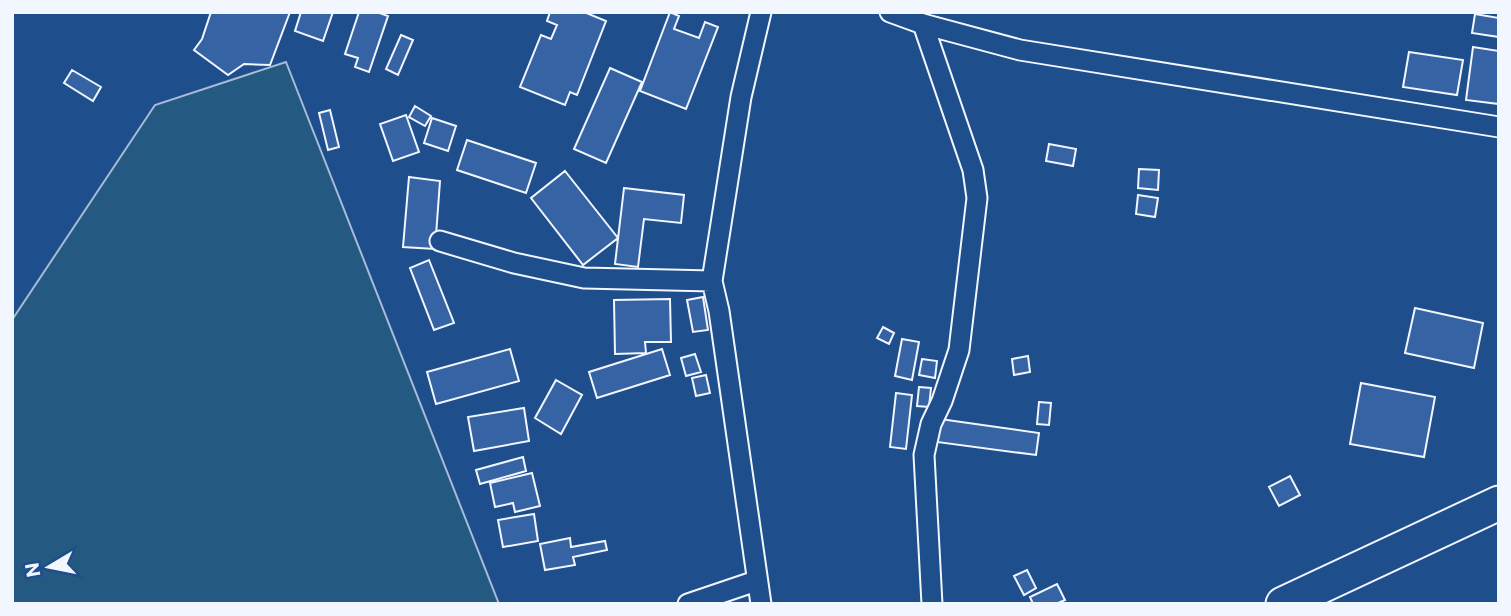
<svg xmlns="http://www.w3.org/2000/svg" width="1511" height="616" viewBox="0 0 1511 616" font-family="Commissioner,sans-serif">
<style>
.green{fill:#245a82;stroke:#a8bbd7;stroke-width:2}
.building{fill:#3563a3;stroke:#f2f6ff;stroke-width:2}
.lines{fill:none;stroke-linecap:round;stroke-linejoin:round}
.minor-casing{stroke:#f2f6ff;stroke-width:23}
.motorway-casing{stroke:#f2f6ff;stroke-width:37}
.minor{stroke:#1f4e8c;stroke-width:19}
.motorway{stroke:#1f4e8c;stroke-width:33}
</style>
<rect width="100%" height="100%" fill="#1f4e8c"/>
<!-- green -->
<path class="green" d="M286 62 499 604H12V320L155 105Z"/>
<!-- building -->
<path class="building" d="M211 12H290L270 65 244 64 228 75 194 50 202 39Z
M301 12H333L323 41 295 31Z
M359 12H377L388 16 369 72 355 67 358 58 345 54Z
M550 12H584L606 21 577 95 570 92 565 105 520 87 541 35 551 39 557 25 547 21Z
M670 12 679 16 674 29 699 38 705 22 718 27 686 109 640 91Z
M1475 14 1499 18V37L1472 33Z
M401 35 413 40 398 75 386 69Z
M1473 47 1499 51V104L1466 100Z
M1409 52 1463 60 1457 95 1403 87Z
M610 68 642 82 606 163 574 149Z
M72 70 101 87 93 101 64 83Z
M415 106 431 116 425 126 409 117Z
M330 110 339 147 328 150 319 113Z
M406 115 419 152 393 161 380 124Z
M432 118 456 126 448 151 424 143Z
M467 140 536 163 526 193 457 170Z
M1049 144 1076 149 1073 166 1046 161Z
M1139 169 1159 170 1158 190 1138 188Z
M565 171 618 238 583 265 531 198Z
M409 177 440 181 435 249 403 247Z
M624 188 684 195 681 223 644 219 638 267 615 264Z
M1138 195 1158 198 1155 217 1136 214Z
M429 260 454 323 434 330 410 268Z
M703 297 708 330 693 332 687 300Z
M670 299 671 342H645L646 353 615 354 614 300Z
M1415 308 1483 323 1474 368 1405 353Z
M883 327 894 333 889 344 877 338Z
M902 339 919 342 912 380 895 376Z
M510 349 519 381 436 404 427 372Z
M662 349 670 375 597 398 589 372Z
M695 354 701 372 686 376 681 358Z
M1028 356 1030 372 1014 375 1012 359Z
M922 359 937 361 935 378 919 375Z
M706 375 710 393 696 396 692 378Z
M556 380 582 395 561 434 535 418Z
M1361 383 1435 397 1424 457 1350 444Z
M919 387 931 388 929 407 917 406Z
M896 393 912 395 906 449 890 447Z
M1039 402 1051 403 1049 425 1037 424Z
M524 408 529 441 474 451 468 417Z
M940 419 1039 433 1036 455 937 442Z
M523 457 526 471 480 484 476 470Z
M532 473 540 506 515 512 513 503 495 507 490 483Z
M1290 476 1300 495 1279 506 1269 487Z
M534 514 538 541 503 547 498 520Z
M570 538 571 547 605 541 607 550 573 557 575 565 545 570 540 544Z
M1027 570 1036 588 1024 595 1014 576Z
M1057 584 1065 600 1056 604H1033L1030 597Z"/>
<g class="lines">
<defs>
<path id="minor" d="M890 12 923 24 1020 50 1499 127
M923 24 973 170 977 198 959 350 942 401 931 424 924 455 932 604
M440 241 514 263 584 278 712 281
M688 604 756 581
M761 604 719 311 712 281 741 97 761 12"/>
<path id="motorway" d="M1283 604 1499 503"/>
</defs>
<!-- minor casing -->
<use href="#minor" class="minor-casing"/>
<!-- motorway casing -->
<use href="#motorway" class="motorway-casing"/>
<!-- minor -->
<use href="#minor" class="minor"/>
<!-- motorway -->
<use href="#motorway" class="motorway"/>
</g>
<!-- border -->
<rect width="1511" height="616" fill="none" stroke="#f2f6ff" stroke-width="28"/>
<!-- north arrow -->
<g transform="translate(49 567) rotate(260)" stroke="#1f4e8c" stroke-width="5" paint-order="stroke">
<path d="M0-5L12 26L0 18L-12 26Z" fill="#f2f6ff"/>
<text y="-10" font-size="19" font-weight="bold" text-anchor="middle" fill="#f2f6ff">N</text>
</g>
</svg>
